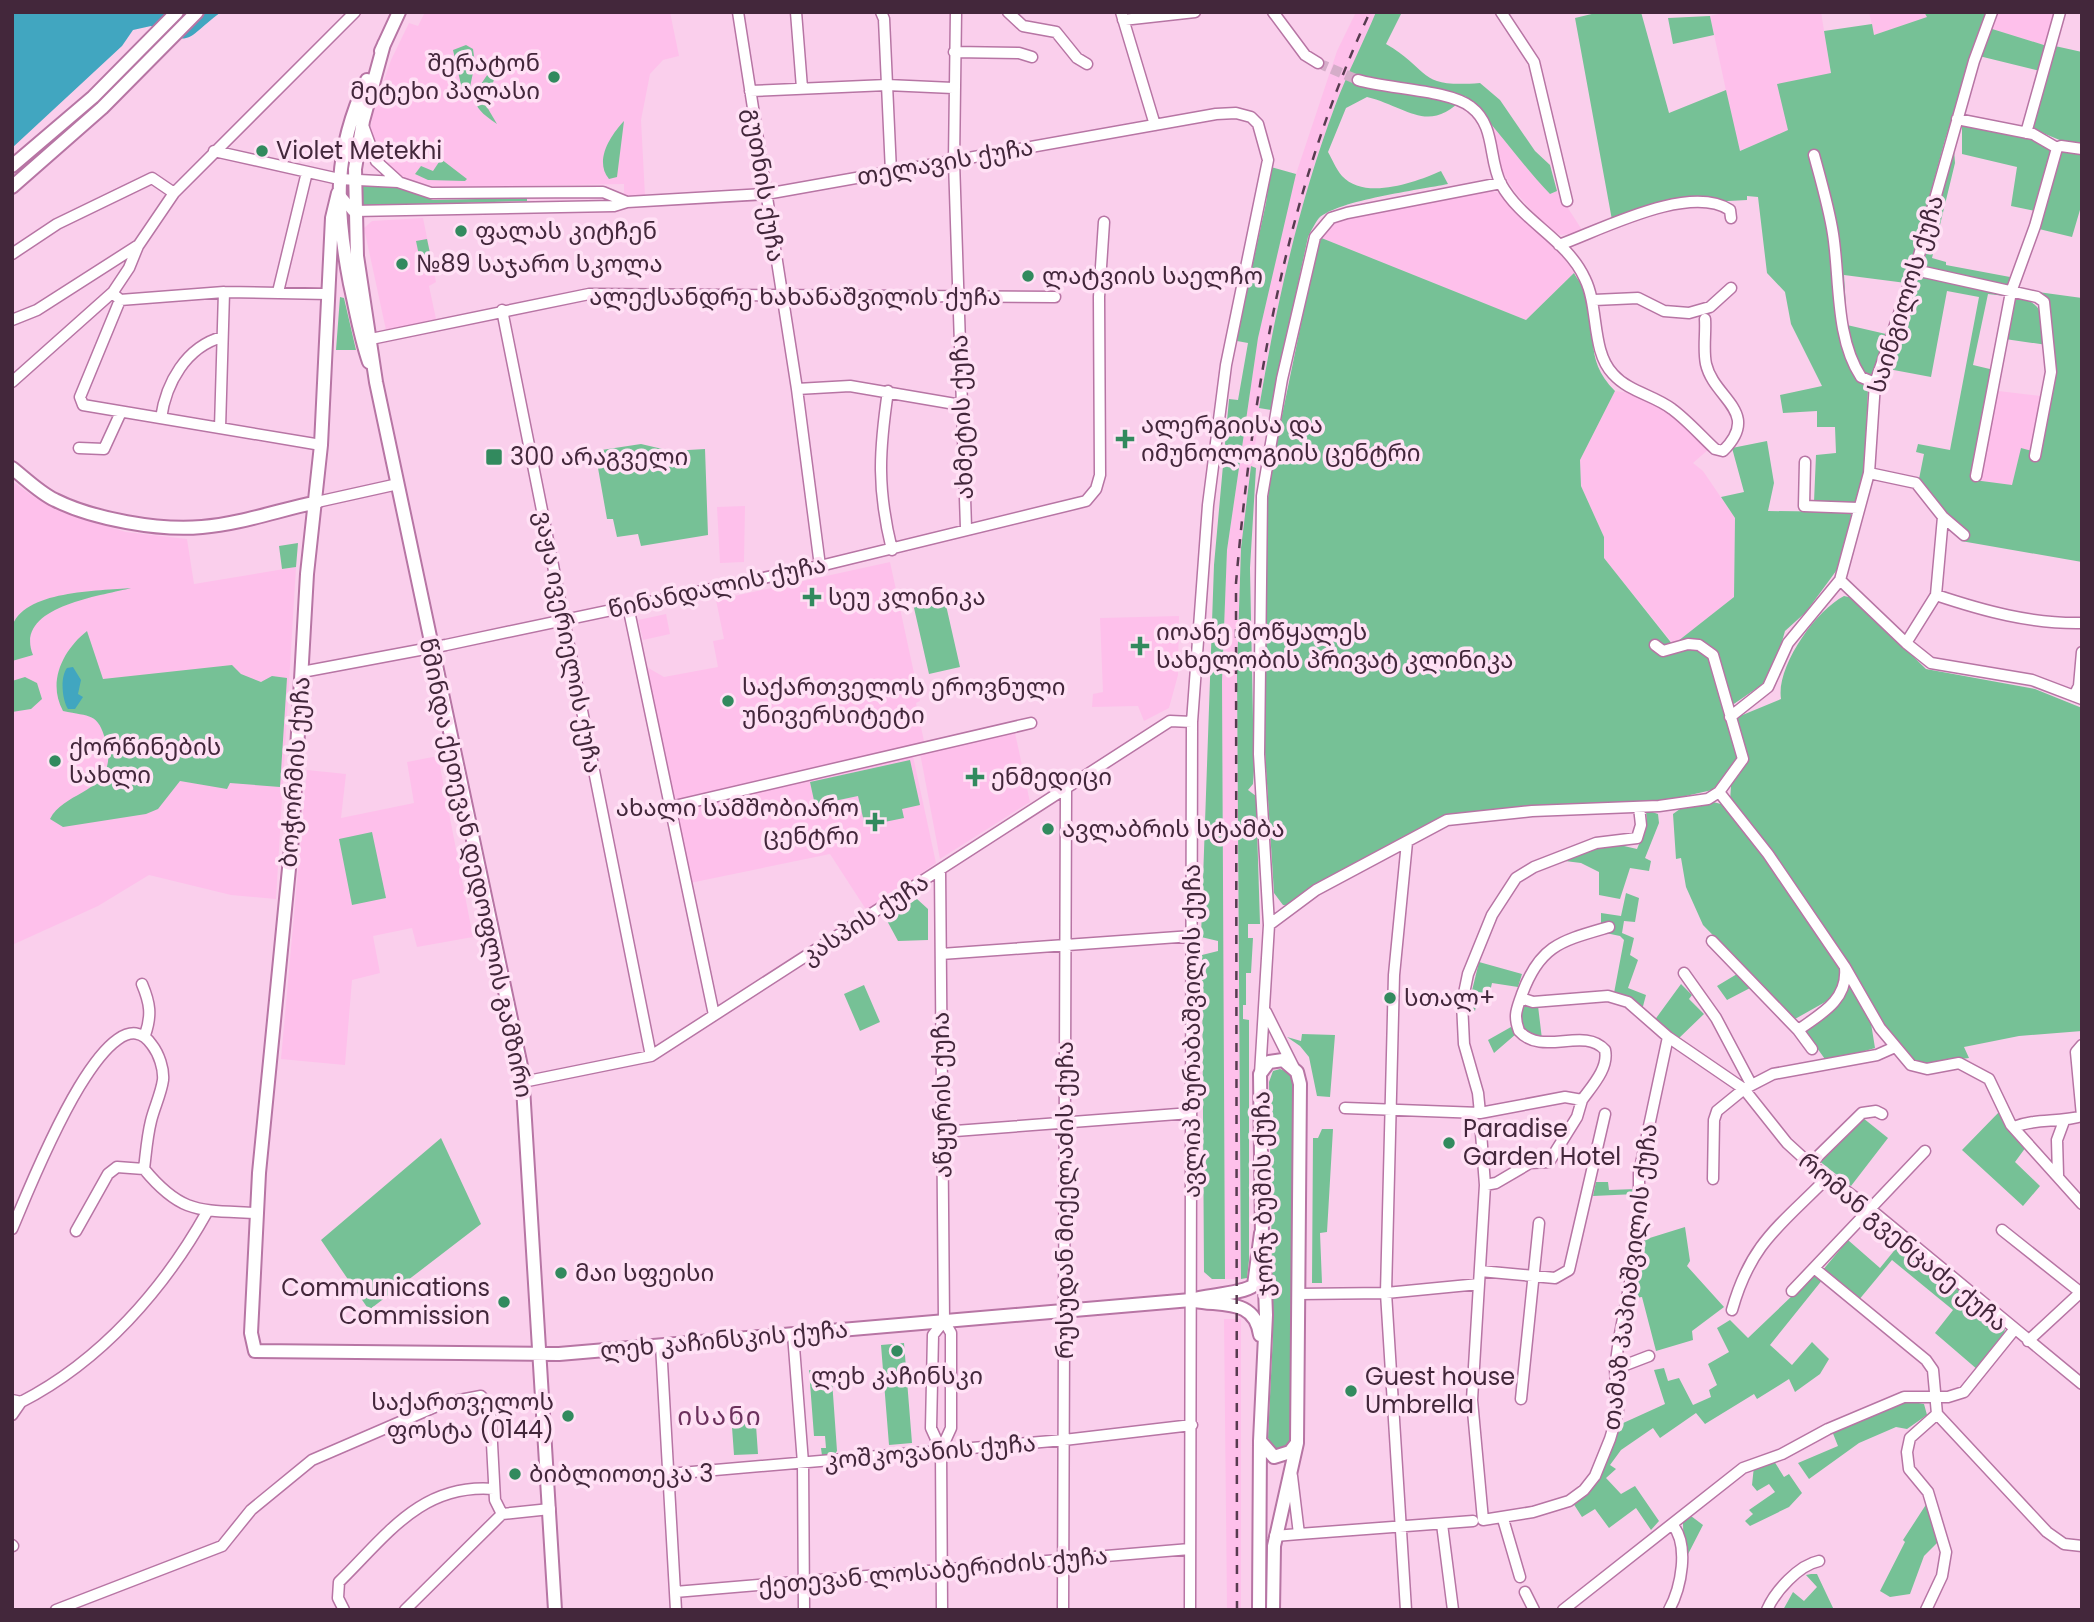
<svg xmlns="http://www.w3.org/2000/svg" width="2094" height="1622" viewBox="0 0 2094 1622" font-family="Poppins,'Noto Sans Georgian',sans-serif">
<style>
.built{fill:#fec0eb}
.green{fill:#76c196}
.water{fill:#41a6c0}
.lines{fill:none;stroke-linecap:round;stroke-linejoin:round}
.minor-tunnel{stroke:#d5adc9;stroke-width:10;stroke-dasharray:10 5;stroke-linecap:butt}
.minor-casing{stroke:#b775a4;stroke-width:13}
.major-casing{stroke:#b775a4;stroke-width:16}
.minor{stroke:#fff;stroke-width:10}
.major{stroke:#fff;stroke-width:12}
.rail{stroke:#583b50;stroke-width:2.5;stroke-dasharray:9 9;stroke-linecap:butt}
.poi-dot{fill:#328a5e;stroke:#ffe1f5;stroke-width:2.5}
.labels{text-anchor:middle;stroke-width:7;stroke-linejoin:round;paint-order:stroke}
.poi-label{font-size:24px;fill:#43273b;stroke:#ffe1f5;text-anchor:start}
.street-label{font-size:24px;fill:#43273b;stroke:#ffe1f5}
.neighbourhood-label{font-size:26px;letter-spacing:2px;fill:#6c315d;stroke:#ffe1f5}
</style>
<rect width="100%" height="100%" fill="#facfec"/>
<!-- built -->
<path class="built" d="M425 12H670L679 56 663 60 650 74 641 120 645 196 624 199V184L440 187 409 181 380 161 370 133 373 112 391 60 409 23 418 26Z
M1356 12H1376L1336 103 1314 165 1295 238 1266 365 1241 548 1237 671 1241 1279H1225L1222 681 1227 550 1258 338 1293 183 1337 51Z
M1727 12H1821L1831 73 1788 131 1739 151 1710 16Z
M1869 12H1924L1927 17 1874 35Z
M1996 12H2055L2047 46 1989 28Z
M1486 117 1550 194 1557 191 1584 233 1561 235 1550 230 1515 192 1502 171Z
M1491 190 1505 196 1562 255 1574 273 1526 320 1319 237 1330 225 1345 219 1440 196Z
M423 218 436 282 429 286 436 319 386 330 364 228 372 221Z
M1990 390 2041 396 2030 450 2021 449 2012 486 1974 480Z
M1615 391 1636 394 1669 413 1707 445 1710 448 1693 463 1703 471 1735 518 1734 597 1674 645 1604 558V537L1581 486 1580 460Z
M12 481 34 497 80 518 126 532 187 539 194 584 296 567 276 899 231 895 149 875 98 906 12 945Z
M745 506 744 562 720 563 717 507Z
M890 562 920 701 916 703 925 746 819 775 913 756 936 863 867 911 830 854 690 883 645 666 664 677 718 667 713 641 724 639 716 600Z
M666 614 670 634 643 640 638 620Z
M1179 616 1178 675 1169 708 1144 721 1138 706 1092 707 1093 694 1103 692 1100 618Z
M1015 733 1030 802 940 859 920 753Z
M438 756 473 937 417 947 412 928 373 936 380 973 352 980 345 1065 281 1059 307 770 346 774 341 818 414 803 407 762Z
M1224 1319H1241V1610H1227Z"/>
<!-- green -->
<path class="green" d="M1376 12H1402L1386 44C1432 71 1416 88 1480 83L1500 100 1535 151 1550 165 1557 191 1550 194C1520 163 1497 127 1465 96 1429 136 1408 107 1367 97L1346 108 1328 152C1332 159 1336 169 1342 176 1365 201 1416 182 1441 171L1448 184C1419 190 1339 200 1319 218 1315 223 1311 231 1308 237L1271 410 1259 408C1276 306 1299 202 1335 106 1347 74 1363 43 1376 12Z
M1600 12H1641L1669 113 1726 90 1740 151 1788 130 1777 84 1831 73 1824 31 1872 24 1874 35 1927 17 1924 12H1986L1945 140 1906 283 1844 275 1847 325 1886 334 1868 390 1864 471 1856 504 1814 502 1816 455 1836 453 1835 427H1817V411L1783 413 1780 395 1822 386 1791 324 1785 292 1767 273 1758 197 1747 196V200L1655 205 1612 220 1575 18Z
M1710 16 1714 35 1673 44 1668 18Z
M1989 28 2047 46 2040 71 1979 56Z
M466 45 473 49 475 63 470 87 462 89 453 50Z
M2055 46 2082 52V145L2062 141 2031 128Z
M492 68 494 79 487 107 497 124C465 103 473 96 492 68Z
M624 121 617 177 609 179C594 161 610 136 624 121Z
M1962 123 2040 140 2053 149 2035 211 2011 206 2017 167 1962 154Z
M1954 149 1955 163 1932 258 1946 262V265L2010 277 2005 296 1988 294 1973 365 1994 370 1974 480 2012 485 2021 448 2036 452 2050 403 2051 326 2050 307 2038 292 2082 298V562L1961 541 1963 528 1950 517 1919 479 1924 454 1916 452 1918 444 1950 450 1979 297 1947 291 1931 377 1883 368 1925 257Z
M2061 150 2082 154V203L2072 237 2039 229Z
M441 159 467 179 465 181 428 180 415 174 421 166 433 171Z
M1271 167 1296 174 1258 338 1227 550 1222 681 1225 1279H1212L1204 1272 1202 955 1218 951V941L1201 937 1214 565 1229 399 1238 400 1248 343 1237 341V336L1266 203Z
M364 183 388 184 433 200 527 198V201L363 206 359 202 360 185Z
M1319 237 1526 320 1574 273C1577 279 1583 285 1585 292 1600 329 1581 357 1615 391L1580 460 1581 486 1604 537V558L1673 645 1734 597 1735 518 1721 497 1744 492 1732 448 1767 441 1774 483 1768 511 1852 512 1839 567 1806 612 1785 631 1777 659 1763 684 1725 710 1728 721 1781 699C1776 667 1815 611 1844 596L1853 598 1926 669 2035 689 2082 708V1031L2019 1036 1964 1047 1969 1058C1912 1064 1922 1074 1884 1027L1730 801 1731 786 1726 778 1712 790 1664 801 1533 806 1453 814 1290 906 1283 905 1274 893 1262 705 1264 532 1272 464Z
M427 239 433 267 422 270 416 241Z
M2013 295C2046 304 2042 315 2047 345L2005 339Z
M340 297 344 298 356 350H336Z
M641 444 671 451 705 449 708 535 641 546 638 534 617 537 613 519H607L595 451Z
M1251 466 1256 468 1250 568 1254 770 1253 784 1248 790 1256 796 1260 924H1248V938H1253L1251 973H1246V1005H1243V1019L1249 1020V1260L1247 1278 1241 1279 1237 671 1241 548Z
M298 543 296 567 282 569 279 546Z
M131 588C102 596 13 606 33 655L12 661C12 651 10 638 12 628 21 590 100 591 131 588Z
M943 592 960 667 929 674 912 599Z
M87 631 103 679 232 665 241 674 261 682 272 676 287 678 280 787 230 783 227 789 180 781 158 809 146 814 63 827 50 819C65 789 120 793 106 742 98 712 90 717 63 711 47 682 63 650 87 631Z
M25 677 37 683 42 699 31 709 12 712V681Z
M910 760 920 805 902 809 904 818 865 826 858 796 815 805 810 782Z
M1709 801 1721 804 1733 815 1793 898 1840 970 1842 984 1827 1001 1795 1019 1703 925 1686 887 1681 858 1676 859 1673 814 1684 806Z
M1646 810 1658 814 1659 823 1645 858 1651 861 1649 871 1630 868 1620 899 1599 895V872L1581 863 1565 861 1611 843 1637 849 1647 825Z
M372 832 386 898 352 905 339 839Z
M1626 893 1639 898 1635 922 1624 921 1622 933 1634 938 1630 955 1638 960 1628 988 1646 995 1642 1010 1614 993 1624 940 1620 936 1601 932V913L1621 916Z
M917 899 928 909V940L898 941 885 917Z
M1479 962 1522 974 1518 987 1492 983 1489 996 1479 992 1475 1011H1467Z
M1737 974 1752 987 1727 1000 1717 986Z
M1681 984 1692 995 1689 999 1704 1014 1677 1040 1654 1021Z
M864 985 880 1022 860 1031 844 994Z
M1850 985 1870 1017 1875 1048 1827 1062 1805 1031C1823 1018 1842 1007 1850 985Z
M1528 1004 1538 1006 1542 1039 1525 1033 1519 1009Z
M1511 1027 1516 1034 1494 1053 1488 1040Z
M1302 1034 1335 1035 1330 1097 1317 1096 1309 1057 1300 1046 1287 1037 1301 1041Z
M1280 1069 1290 1073 1292 1079V1436L1288 1446 1276 1450 1268 1438 1273 1334 1269 1082 1273 1071Z
M2000 1111 2010 1131 2026 1147 2015 1162 2040 1186 2023 1206 1962 1150Z
M1863 1118 1888 1138 1851 1186 1818 1160Z
M1322 1129H1333L1327 1232 1320 1233 1322 1283H1312L1313 1138H1318Z
M441 1138 481 1224 369 1310 321 1240Z
M1596 1182H1608L1609 1190 1636 1189V1194L1593 1196Z
M1685 1227 1690 1261 1687 1266 1724 1307 1692 1331 1693 1340 1656 1351 1642 1297 1635 1298 1632 1285 1640 1241Z
M1848 1240 1880 1268 1902 1241 2005 1327 2004 1338 1978 1370 1935 1333 1953 1310 1892 1260 1858 1301 1822 1271Z
M1815 1274 1823 1279 1770 1345 1792 1365 1812 1342 1829 1359 1820 1374 1795 1392 1789 1379 1757 1399 1754 1394 1705 1424 1696 1413 1660 1438 1653 1428 1621 1450 1610 1465 1616 1469 1606 1478 1621 1494 1635 1486 1659 1521 1651 1530 1636 1508 1609 1528 1595 1509 1582 1517 1573 1503 1588 1490 1614 1435 1622 1430 1621 1424 1665 1404 1654 1370 1664 1368 1668 1381 1679 1378 1693 1405 1711 1397 1709 1390 1717 1385 1708 1364 1729 1352 1717 1328 1730 1320 1748 1338Z
M904 1343 912 1443 889 1445 881 1345Z
M809 1370 828 1374 832 1380 837 1451 834 1455 822 1456 821 1448H826L825 1436H814Z
M1908 1401 1924 1404 1927 1415 1907 1429 1896 1427 1859 1443 1809 1479 1798 1463 1838 1446 1832 1431Z
M755 1411 758 1454 734 1455 731 1413Z
M1774 1461 1784 1477 1789 1474 1802 1493 1789 1507 1750 1526 1745 1521 1753 1514 1749 1510 1775 1492 1769 1484 1757 1491 1752 1485 1754 1466Z
M1929 1500 1941 1539 1924 1556 1910 1594 1890 1597 1880 1591 1905 1542 1903 1540Z
M1687 1513 1703 1525 1684 1562 1683 1523Z
M1811 1574H1817L1834 1610H1783L1793 1592 1804 1601 1817 1587 1806 1575Z"/>
<!-- water -->
<path class="water" d="M12 12H221C186 38 192 49 151 26L133 30 122 46 12 148Z
M73 667 81 680 78 694 83 697 75 709H68C62 700 60 677 67 668Z"/>
<g class="lines">
<!-- minor-tunnel -->
<path class="minor-tunnel" d="M1318 63 1358 80"/>
<defs>
<path id="minor" d="M738 12 797 389 820 566
M796 12 802 88
M881 12 884 19 891 172
M956 12 954 161 966 528
M1008 12 1023 26 1056 32 1077 58 1087 64
M1121 12 1155 125
M1273 12 1305 55 1318 63
M1501 12 1534 62 1567 201
M1123 20 1195 12
M954 52 1019 53 1032 57
M1358 80C1387 89 1450 90 1471 107 1496 126 1488 159 1501 184 1522 222 1567 239 1585 279 1599 307 1591 351 1613 374 1629 392 1654 395 1672 409 1687 420 1701 436 1715 449L1723 451C1762 412 1714 399 1706 364 1703 350 1706 333 1705 319
M750 91 887 85 953 88
M1957 119 2033 134 2057 148
M364 128 376 161 398 181
M2026 133 2060 12
M2057 148 2061 146 2082 149
M214 151 339 179 398 182 431 193 603 192 627 202
M1814 155C1821 181 1829 208 1833 234 1840 278 1835 338 1861 377L1875 383
M339 194 353 211 614 206 627 202 766 194 1216 114 1236 113 1251 117 1258 124 1268 160 1226 365 1208 505 1192 722 1190 1610
M1559 245C1601 230 1689 183 1730 210L1731 218
M12 254 57 224 152 178 174 193
M1915 270 2037 297 2044 302 2051 372 2035 456
M278 292 307 172
M117 297 120 300 224 292 329 294
M120 300 80 397 83 405 321 445
M1594 300 1638 298 1664 311 1689 313 1710 307 1731 288
M502 310 651 1056
M12 320 37 310 137 246
M371 339 589 294 1055 297
M12 382 113 292 129 268 138 246 174 193 355 12
M797 389 850 386 961 405
M888 391C879 452 877 489 892 550
M161 418C166 383 186 347 222 337
M220 428 224 292
M79 448 104 449 121 412
M1805 462 1804 506 1858 508
M1869 473 1916 483 1943 517 1936 595
M1976 476 2011 292 2035 226 2057 148
M317 502 398 484
M1943 517 1964 535
M1840 580 1906 643 1931 663 2032 680 2082 699
M628 606 714 1015
M1906 643 1936 595C1984 611 2031 624 2082 623
M302 672 446 645 820 566 1086 501 1096 489 1100 475 1099 297 1104 222
M2074 696 2079 686 2082 652
M1730 717 1768 687 1788 643 1840 580 1869 473 1875 383 1918 259 1974 61 1992 12
M1719 792 1768 854 1845 967 1880 1028 1911 1065 1927 1069 1959 1063 1989 1079 2011 1125 2082 1204
M670 807 1031 723
M940 870 944 1321 951 1333V1428L941 1450
M1269 925 1316 890 1447 820 1532 811 1659 806 1708 799 1719 792 1743 759 1713 655 1699 645 1688 644 1663 651 1655 645
M1712 941 1798 1030 1812 1049
M941 954 1192 936
M1684 973 1716 1018 1751 1084
M142 984C150 1003 152 1015 145 1035
M1521 998 1533 1002 1608 996 1628 1002 1668 1037 1744 1089 1773 1074 1877 1055 1895 1047
M1266 1012 1293 1066
M1798 1030C1821 1014 1848 1000 1845 968
M1260 1074 1269 925 1259 754 1262 496 1282 379 1315 237 1331 218 1347 213 1501 183
M523 1082 651 1056 1170 721 1192 722
M1345 1108 1480 1113 1565 1097 1582 1100C1592 1086 1609 1068 1605 1050 1584 1026 1542 1057 1519 1031 1513 1015 1517 1009 1522 994 1540 945 1561 941 1609 927
M1480 1113 1478 1093 1464 1044 1462 1003 1468 974 1492 915 1516 878 1534 867 1596 843 1637 838 1641 825 1639 807
M2082 1116 2076 1052 2082 1045
M2014 1127C2036 1118 2059 1123 2082 1116
M942 1132 1191 1113
M1481 1133 1485 1185 1472 1400 1483 1520 1533 1512 1569 1501 1584 1490 1595 1476 1610 1439 1618 1412 1615 1369 1619 1339 1639 1236V1173L1668 1037
M1810 1164 1862 1113 1876 1111 1882 1114
M2058 1175 2057 1140 2064 1121
M1713 1179 1714 1120 1717 1111 1744 1089 1787 1143 1810 1164 1869 1208 2082 1384
M1485 1185 1496 1183 1530 1163 1549 1162 1577 1117 1582 1100
M12 1229C25 1200 108 981 152 1045 159 1054 164 1069 163 1080 161 1094 154 1108 151 1121 147 1137 146 1153 144 1169 182 1215 200 1210 257 1213
M2002 1230 2080 1292
M76 1231 108 1174 117 1167 144 1169
M1814 1268 1926 1360 1933 1370 1937 1414 2047 1532 2064 1544 2082 1546
M1480 1271 1555 1278 1569 1270 1605 1114
M1792 1291 1925 1151
M1298 1294 1386 1293 1479 1284
M1732 1310C1751 1242 1781 1225 1828 1177
M793 1334 803 1463 804 1610
M2028 1341 2082 1291
M661 1345 676 1610
M1615 1369 1649 1356
M1521 1399 1539 1223
M12 1400 21 1402C101 1361 164 1289 207 1212
M12 1415 21 1402
M669 1474 1064 1440 1192 1425
M1503 1519 1520 1577
M1442 1524 1453 1610
M1299 1534 1473 1521
M1275 1536 1299 1534 1292 1476
M12 1545 13 1546
M675 1592 1190 1549
M1525 1592 1534 1610
M56 1610 222 1546 251 1510 312 1460 444 1403 481 1396 490 1406 495 1500 502 1514
M344 1610 338 1598 339 1582C386 1536 421 1483 494 1489
M405 1610 502 1514 550 1509
M942 1610 941 1450 931 1428 933 1335 944 1321
M1063 1610 1066 791
M1406 1610 1386 1293 1394 975 1407 842
M1563 1610 1743 1468 1782 1454 1828 1429 1904 1397H1948L1964 1392 2014 1330
M1669 1610C1681 1588 1690 1545 1672 1524
M1767 1610C1775 1591 1799 1565 1819 1561
M1926 1610 1942 1576 1946 1552 1928 1492 1909 1469 1907 1452 1910 1438 1937 1414"/>
<path id="major" d="M384 44 363 121 355 169 357 256 376 382 522 1071 555 1610
M381 51 399 12
M367 80C333 153 335 206 350 284 356 310 360 336 369 362
M12 166 93 97 177 12
M12 187 102 108 197 12
M338 193 332 218 321 445 307 574 292 838 259 1173 251 1333 255 1351 559 1354 1191 1300C1207 1295 1243 1294 1254 1285L1261 1233
M12 468C26 479 40 493 55 500 93 519 159 531 202 527 240 524 279 510 317 502
M1262 1239 1260 1074 1269 1062 1283 1060 1297 1072 1300 1084 1297 1443 1274 1546 1273 1610
M1195 1301C1224 1306 1255 1299 1260 1335
M1260 1441 1274 1457 1290 1452 1297 1443
M1259 1610 1260 1441 1266 1315 1264 1261"/>
</defs>
<!-- minor casing -->
<use href="#minor" class="minor-casing"/>
<!-- major casing -->
<use href="#major" class="major-casing"/>
<!-- minor -->
<use href="#minor" class="minor"/>
<!-- major -->
<use href="#major" class="major"/>
<!-- rail -->
<path class="rail" d="M1237 1610 1236 583C1253 386 1286 192 1370 12"/>
</g>
<!-- markers -->
<g class="poi-dot">
<circle cx="554" cy="77" r="7"/>
<circle cx="262" cy="151" r="7"/>
<circle cx="461" cy="231" r="7"/>
<circle cx="402" cy="264" r="7"/>
<circle cx="1028" cy="276" r="7"/>
<path d="M1121.5 428.5h7v7h7v7h-7v7h-7v-7h-7v-7h7z"/>
<rect x="485" y="448" width="18" height="18" rx="3.5"/>
<path d="M808.5 586.5h7v7h7v7h-7v7h-7v-7h-7v-7h7z"/>
<path d="M1136.5 635.5h7v7h7v7h-7v7h-7v-7h-7v-7h7z"/>
<circle cx="728" cy="701" r="7"/>
<circle cx="55" cy="761" r="7"/>
<path d="M971.5 766.5h7v7h7v7h-7v7h-7v-7h-7v-7h7z"/>
<path d="M871.5 811.5h7v7h7v7h-7v7h-7v-7h-7v-7h7z"/>
<circle cx="1048" cy="829" r="7"/>
<circle cx="1390" cy="998" r="7"/>
<circle cx="1449" cy="1143" r="7"/>
<circle cx="561" cy="1273" r="7"/>
<circle cx="504" cy="1302" r="7"/>
<circle cx="897" cy="1351" r="7"/>
<circle cx="1351" cy="1391" r="7"/>
<circle cx="568" cy="1416" r="7"/>
<circle cx="515" cy="1474" r="7"/>
</g>
<g class="labels">
<!-- poi labels -->
<g class="poi-label">
<text x="540" y="71" text-anchor="end">შერატონ<tspan x="540" dy="28">მეტეხი პალასი</tspan></text>
<text x="276" y="159">Violet Metekhi</text>
<text x="475" y="239">ფალას კიტჩენ</text>
<text x="416" y="272">№89 საჯარო სკოლა</text>
<text x="1042" y="284">ლატვიის საელჩო</text>
<text x="1141" y="433">ალერგიისა და<tspan x="1141" dy="28">იმუნოლოგიის ცენტრი</tspan></text>
<text x="510" y="465">300 არაგველი</text>
<text x="828" y="605">სეუ კლინიკა</text>
<text x="1156" y="640">იოანე მოწყალეს<tspan x="1156" dy="28">სახელობის პრივატ კლინიკა</tspan></text>
<text x="742" y="695">საქართველოს ეროვნული<tspan x="742" dy="28">უნივერსიტეტი</tspan></text>
<text x="69" y="755">ქორწინების<tspan x="69" dy="28">სახლი</tspan></text>
<text x="991" y="785">ენმედიცი</text>
<text x="859" y="816" text-anchor="end">ახალი სამშობიარო<tspan x="859" dy="28">ცენტრი</tspan></text>
<text x="1062" y="837">ავლაბრის სტამბა</text>
<text x="1404" y="1006">სთალ+</text>
<text x="1463" y="1137">Paradise<tspan x="1463" dy="28">Garden Hotel</tspan></text>
<text x="575" y="1281">მაი სფეისი</text>
<text x="490" y="1296" text-anchor="end">Communications<tspan x="490" dy="28">Commission</tspan></text>
<text x="897" y="1384" text-anchor="middle">ლეხ კაჩინსკი</text>
<text x="1365" y="1385">Guest house<tspan x="1365" dy="28">Umbrella</tspan></text>
<text x="554" y="1410" text-anchor="end">საქართველოს<tspan x="554" dy="28">ფოსტა (0144)</tspan></text>
<text x="529" y="1482">ბიბლიოთეკა 3</text>
</g>
<!-- street labels -->
<g class="street-label">
<text transform="translate(945 162) rotate(-10)" y="8">თელავის ქუჩა</text>
<text transform="translate(764 185) rotate(81)" y="8">გუთნის ქუჩა</text>
<text transform="translate(1906 294) rotate(-73)" y="8">საინგილოს ქუჩა</text>
<text x="795" y="305">ალექსანდრე ხახანაშვილის ქუჩა</text>
<text transform="translate(962 417) rotate(-92)" y="8">ახმეტის ქუჩა</text>
<text transform="translate(717 587) rotate(-12)" y="8">წინანდალის ქუჩა</text>
<text transform="translate(568 642) rotate(79)" y="8">ვაჟა ივერიელის ქუჩა</text>
<text transform="translate(295 772) rotate(-86)" y="8">ბოჭორმის ქუჩა</text>
<text transform="translate(476 868) rotate(78)" y="8">წმინდა ქეთევან დედოფლის გამზირი</text>
<text transform="translate(865 919) rotate(-33)" y="8">კასპის ქუჩა</text>
<text transform="translate(1192 1031) rotate(-90)" y="8">ავლიპ ზურაბაშვილის ქუჩა</text>
<text transform="translate(942 1095) rotate(-91)" y="8">აწყურის ქუჩა</text>
<text transform="translate(1263 1194) rotate(-91)" y="8">ჯორჯ ბუშის ქუჩა</text>
<text transform="translate(1065 1200) rotate(-90)" y="8">რუსუდან მიქელაძის ქუჩა</text>
<text transform="translate(1903 1242) rotate(40)" y="8">რომან გვენცაძე ქუჩა</text>
<text transform="translate(1630 1277) rotate(-83)" y="8">თამაზ პაპიაშვილის ქუჩა</text>
<text transform="translate(724 1340) rotate(-5)" y="8">ლეხ კაჩინსკის ქუჩა</text>
<text transform="translate(930 1452) rotate(-5)" y="8">კოშკოვანის ქუჩა</text>
<text transform="translate(933 1571) rotate(-5)" y="8">ქეთევან ლოსაბერიძის ქუჩა</text>
</g>
<!-- neighbourhood labels -->
<g class="neighbourhood-label">
<text x="720" y="1425">ისანი</text>
</g>
</g>
<!-- border -->
<rect width="2094" height="1622" fill="none" stroke="#43273b" stroke-width="28"/>
</svg>
